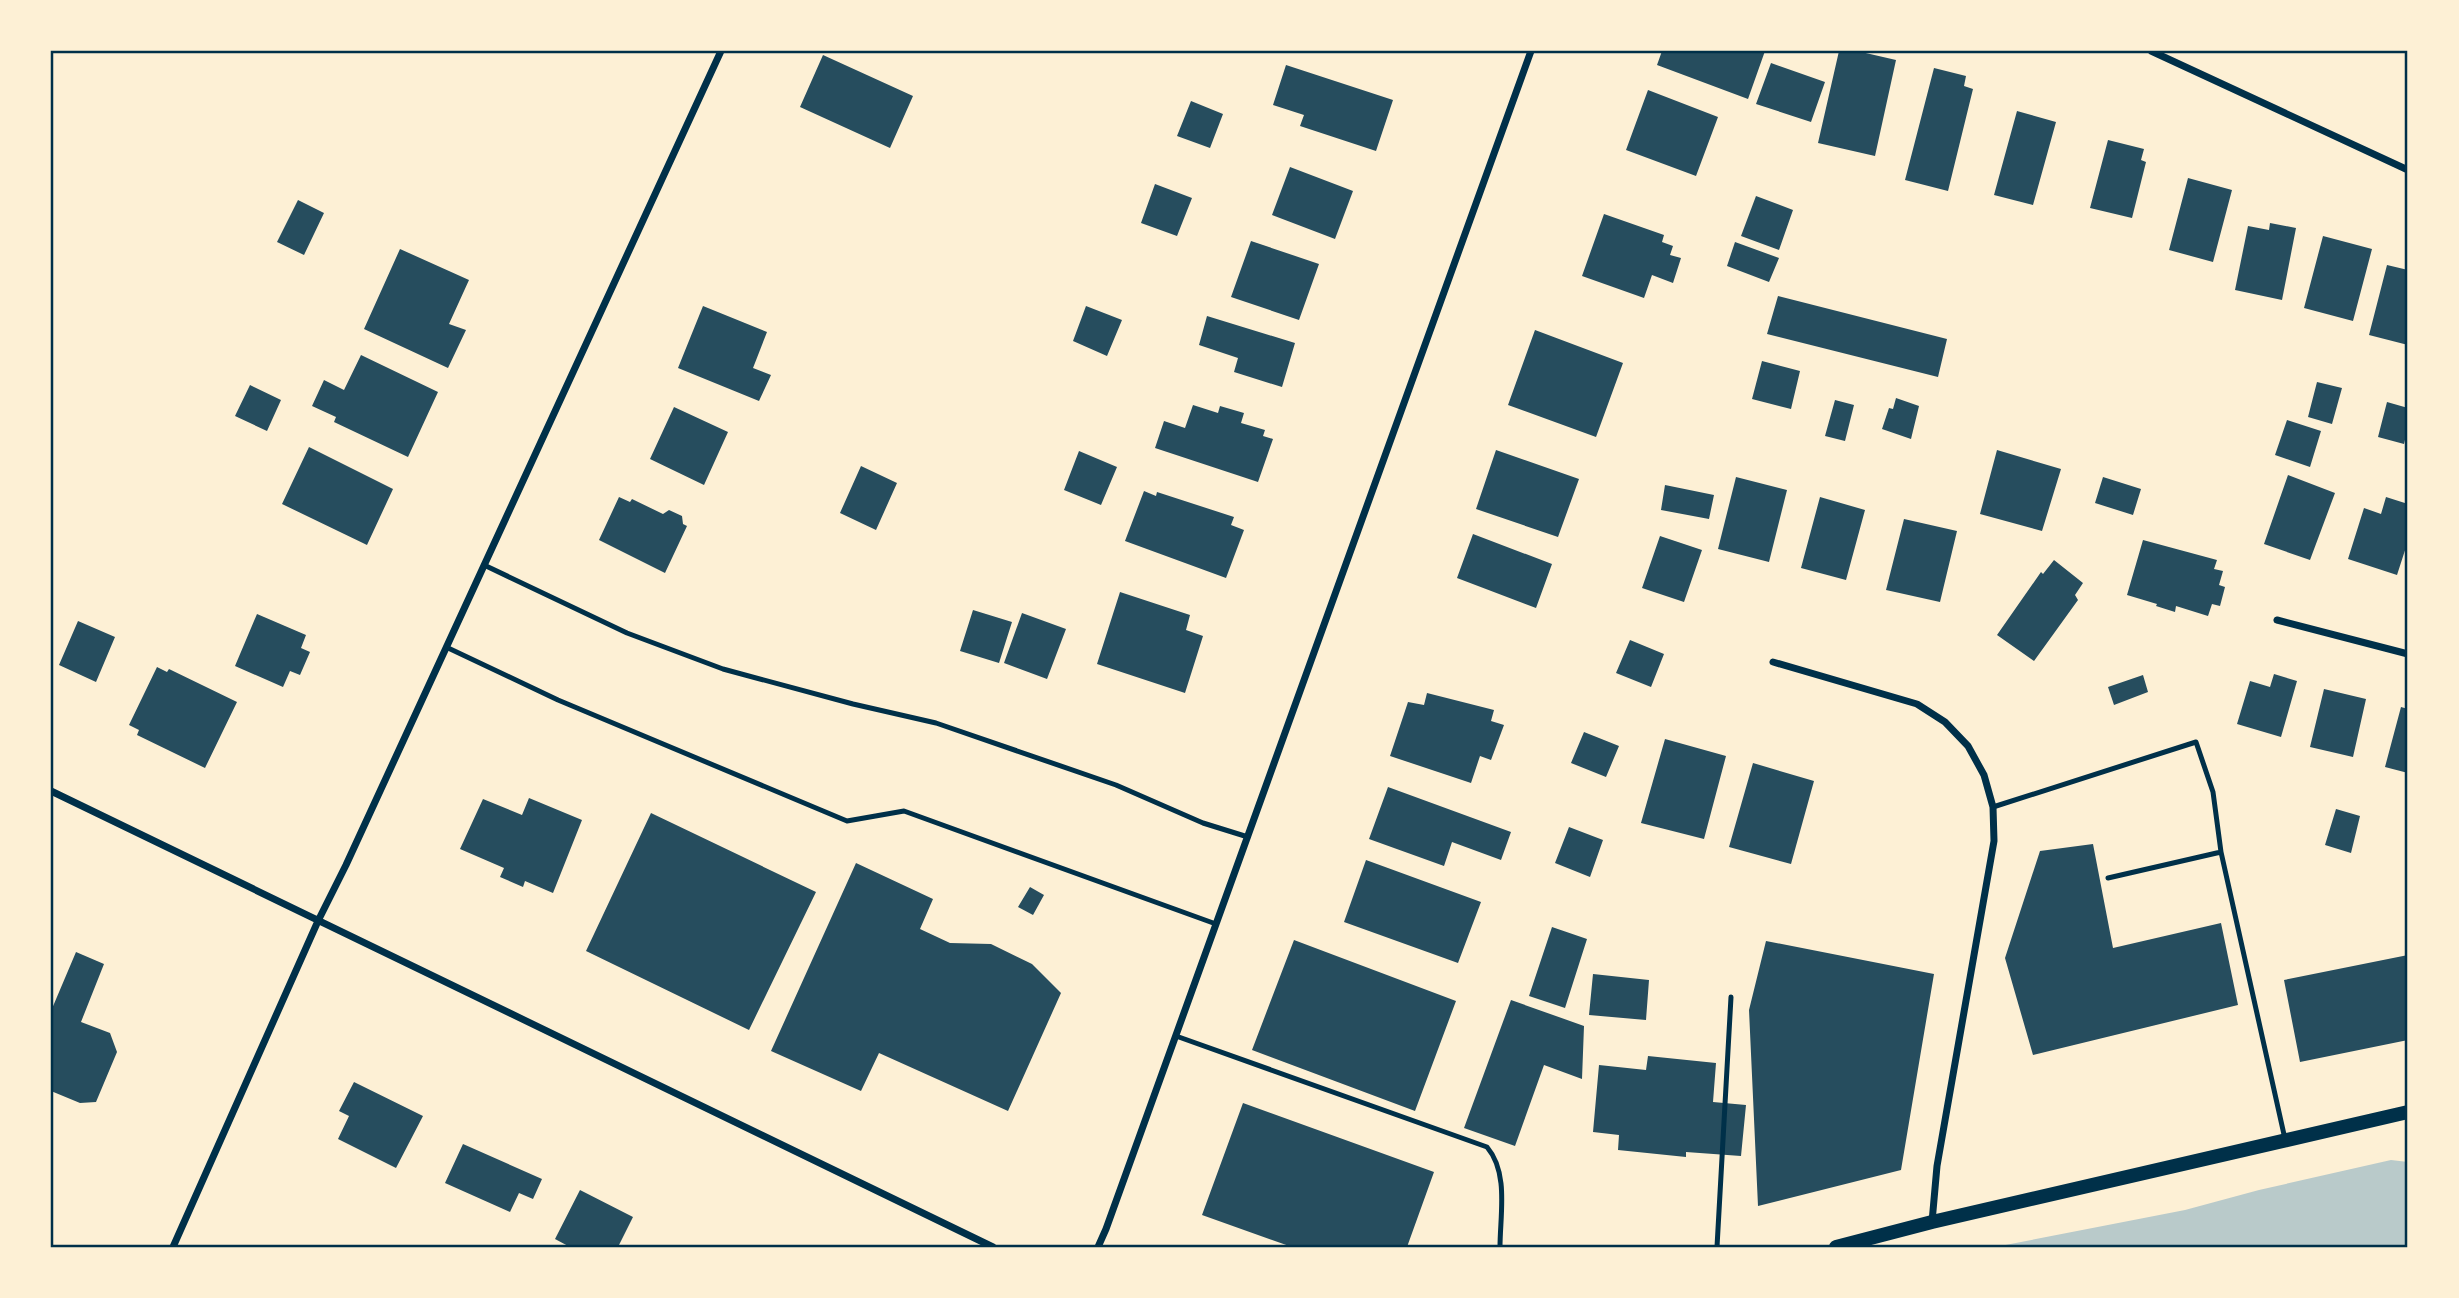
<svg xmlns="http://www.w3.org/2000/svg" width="2459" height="1298" viewBox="0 0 2459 1298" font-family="'Crimson Pro',serif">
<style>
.green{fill:#b9caca}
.building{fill:#264d5e}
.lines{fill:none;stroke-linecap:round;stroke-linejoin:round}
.service{stroke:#003049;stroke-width:5}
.minor{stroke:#003049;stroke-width:7}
.secondary{stroke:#003049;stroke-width:14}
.neatline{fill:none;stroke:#003049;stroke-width:2.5}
</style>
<rect width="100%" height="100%" fill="#fdf0d5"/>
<!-- green -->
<path class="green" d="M2391 1160 2408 1162V1247H1995L2185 1210 2259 1190Z"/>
<!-- building -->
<path class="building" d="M1662 51H1765L1748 99 1657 65Z
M1839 51H1857L1896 60 1875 156 1818 143Z
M823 55 913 96 890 148 800 107Z
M1771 63 1825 82 1811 122 1756 104Z
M1286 65 1393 100 1376 151 1300 126 1304 115 1273 105Z
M1934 68 1966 76 1964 86 1973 89 1948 191 1905 180Z
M1648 90 1718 117 1696 176 1626 150Z
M1191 101 1223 114 1210 148 1177 136Z
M2017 111 2056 122 2033 205 1994 195Z
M2108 140 2144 149 2141 160 2146 162 2132 218 2090 208Z
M1290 167 1353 191 1335 239 1272 215Z
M2188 178 2232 190 2213 262 2169 250Z
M1155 184 1192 198 1177 236 1141 223Z
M1756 196 1793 210 1779 250 1741 236Z
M298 200 324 213 304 255 277 242Z
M1604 214 1664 235 1662 242 1673 246 1670 255 1681 258 1673 283 1652 275 1644 298 1582 276Z
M2270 223 2296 228 2282 300 2235 290 2248 226 2269 230Z
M2323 236 2372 249 2353 321 2304 308Z
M1251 241 1319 264 1299 320 1231 297Z
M1735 242 1779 258 1769 282 1727 266Z
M400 249 469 280 449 324 466 330 448 368 364 329Z
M2387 265 2408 270V345L2369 335Z
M1778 296 1947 339 1938 377 1767 334Z
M703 306 767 332 753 368 771 375 759 401 678 368Z
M1086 306 1122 320 1107 356 1073 341Z
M1207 316 1295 343 1282 387 1234 372 1238 358 1199 345Z
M1535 330 1623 363 1596 437 1508 405Z
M361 355 438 392 408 457 334 422 336 417 312 406 324 380 344 390Z
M1762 361 1800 371 1791 409 1752 399Z
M2317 382 2342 388 2332 424 2308 417Z
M250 385 281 400 267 431 235 416Z
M1896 398 1919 406 1911 439 1882 429 1889 408 1893 409Z
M1835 400 1854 405 1845 441 1825 436Z
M2387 402 2408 408V427L2404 444 2378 437Z
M1193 405 1218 413 1220 406 1244 413 1241 423 1265 430 1263 436 1273 439 1258 482 1155 448 1164 421 1185 428Z
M674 407 728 432 704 485 650 459Z
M2287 420 2321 431 2310 467 2275 455Z
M309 447 393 489 367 545 282 504Z
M1496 450 1579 479 1558 537 1476 509Z
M1997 450 2061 469 2042 531 1980 514Z
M1079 451 1117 467 1101 505 1064 490Z
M861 466 897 483 876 530 840 513Z
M2288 475 2335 493 2310 560 2264 544Z
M1736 477 1787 490 1769 562 1718 549Z
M2103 477 2141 489 2133 515 2095 503Z
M1665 485 1714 495 1709 519 1661 510Z
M1144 491 1156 496 1157 492 1234 517 1231 525 1244 530 1226 578 1125 541Z
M619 497 630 502 632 499 663 514 669 510 682 516 683 524 687 526 665 573 599 540Z
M1820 497 1865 510 1846 580 1801 568Z
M2386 497 2408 504V541L2397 575 2348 559 2364 508 2381 514Z
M1904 519 1957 531 1940 602 1886 590Z
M1473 534 1552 564 1536 608 1457 578Z
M1660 536 1702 550 1684 602 1642 588Z
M2143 540 2217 560 2214 569 2223 571 2219 585 2225 587 2220 606 2212 604 2208 616 2176 606 2175 612 2156 606 2157 604 2127 595Z
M2054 560 2083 583 2075 595 2078 600 2034 661 1997 635 2041 572 2043 574Z
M1120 592 1190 615 1186 630 1203 636 1185 693 1097 664Z
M973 610 1012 622 999 663 960 651Z
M1022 613 1066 629 1047 679 1004 663Z
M257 614 306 635 301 648 310 652 300 675 290 671 283 687 235 666Z
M78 621 115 637 96 682 59 665Z
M1630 640 1664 654 1651 687 1616 673Z
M157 667 167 672 169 669 237 702 205 768 137 735 139 730 129 725Z
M2274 674 2297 681 2281 737 2237 724 2250 681 2270 687Z
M2143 675 2148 692 2114 705 2108 687Z
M2324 689 2366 699 2353 757 2310 747Z
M1427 693 1494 710 1491 721 1504 725 1491 760 1480 756 1471 783 1390 756 1408 702 1424 705Z
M2401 707 2408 709V773L2385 767Z
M1584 732 1619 746 1606 777 1571 763Z
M1665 739 1726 756 1704 839 1641 823Z
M1753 763 1814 781 1791 864 1729 847Z
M1388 787 1511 832 1501 860 1452 842 1444 866 1369 839Z
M529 798 582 820 553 893 525 881 523 887 500 877 504 868 460 849 483 799 522 815Z
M2336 809 2360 816 2351 853 2325 845Z
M651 813 816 892 749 1030 586 951Z
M1569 827 1603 840 1590 877 1555 863Z
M2093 844 2113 948 2221 923 2238 1005 2033 1055 2005 958 2040 851Z
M1366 860 1481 902 1458 963 1344 922Z
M856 863 933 899 920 929 950 943 991 944 1032 964 1061 993 1008 1111 879 1053 861 1091 771 1051Z
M1030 887 1044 895 1033 915 1018 907Z
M1552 927 1587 939 1565 1008 1529 996Z
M1294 940 1456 1001 1415 1111 1252 1050Z
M1766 941 1934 974 1901 1170 1758 1206 1749 1010Z
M76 952 104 964 81 1022 110 1033 117 1052 96 1102 80 1103 51 1091V1011Z
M2408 955V1040L2300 1062 2284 980Z
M1593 974 1649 980 1646 1020 1589 1015Z
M1511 1000 1584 1026 1582 1079 1544 1065 1515 1146 1464 1128Z
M1648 1056 1716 1063 1713 1102 1746 1105 1741 1156 1686 1152V1157L1618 1150 1619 1135 1593 1132 1599 1065 1646 1070Z
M354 1082 423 1116 396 1168 338 1139 349 1116 339 1111Z
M1243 1103 1434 1172 1407 1247H1292L1202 1215Z
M463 1144 542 1179 533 1199 519 1193 510 1212 445 1183Z
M580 1190 633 1217 618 1247H570L555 1239Z"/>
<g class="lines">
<!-- service -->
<path class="service" d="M484 565 627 633 723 669 853 704 936 723 1116 785 1203 823 1248 837
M446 647 558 700 847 821 904 811 1216 924
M1993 807 2196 742 2213 792 2221 852 2285 1139
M2108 878 2221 852
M1176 1036 1487 1147C1509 1173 1500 1215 1500 1247
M1717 1247 1731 997"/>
<!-- minor -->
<path class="minor" d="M2151 51 2408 170
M2277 620 2408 654
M1773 662 1917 704 1945 722 1968 746 1984 775 1993 807 1994 841 1937 1166 1932 1222
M51 791 993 1247
M173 1247 318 921 346 865 721 51
M1098 1247 1106 1229 1531 51"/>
<!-- secondary -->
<path class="secondary" d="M1836 1247 1932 1222 2408 1112"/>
</g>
<!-- border -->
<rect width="2459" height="1298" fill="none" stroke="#fdf0d5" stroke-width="105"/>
<rect x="52" y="52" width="2354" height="1194" class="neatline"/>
</svg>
